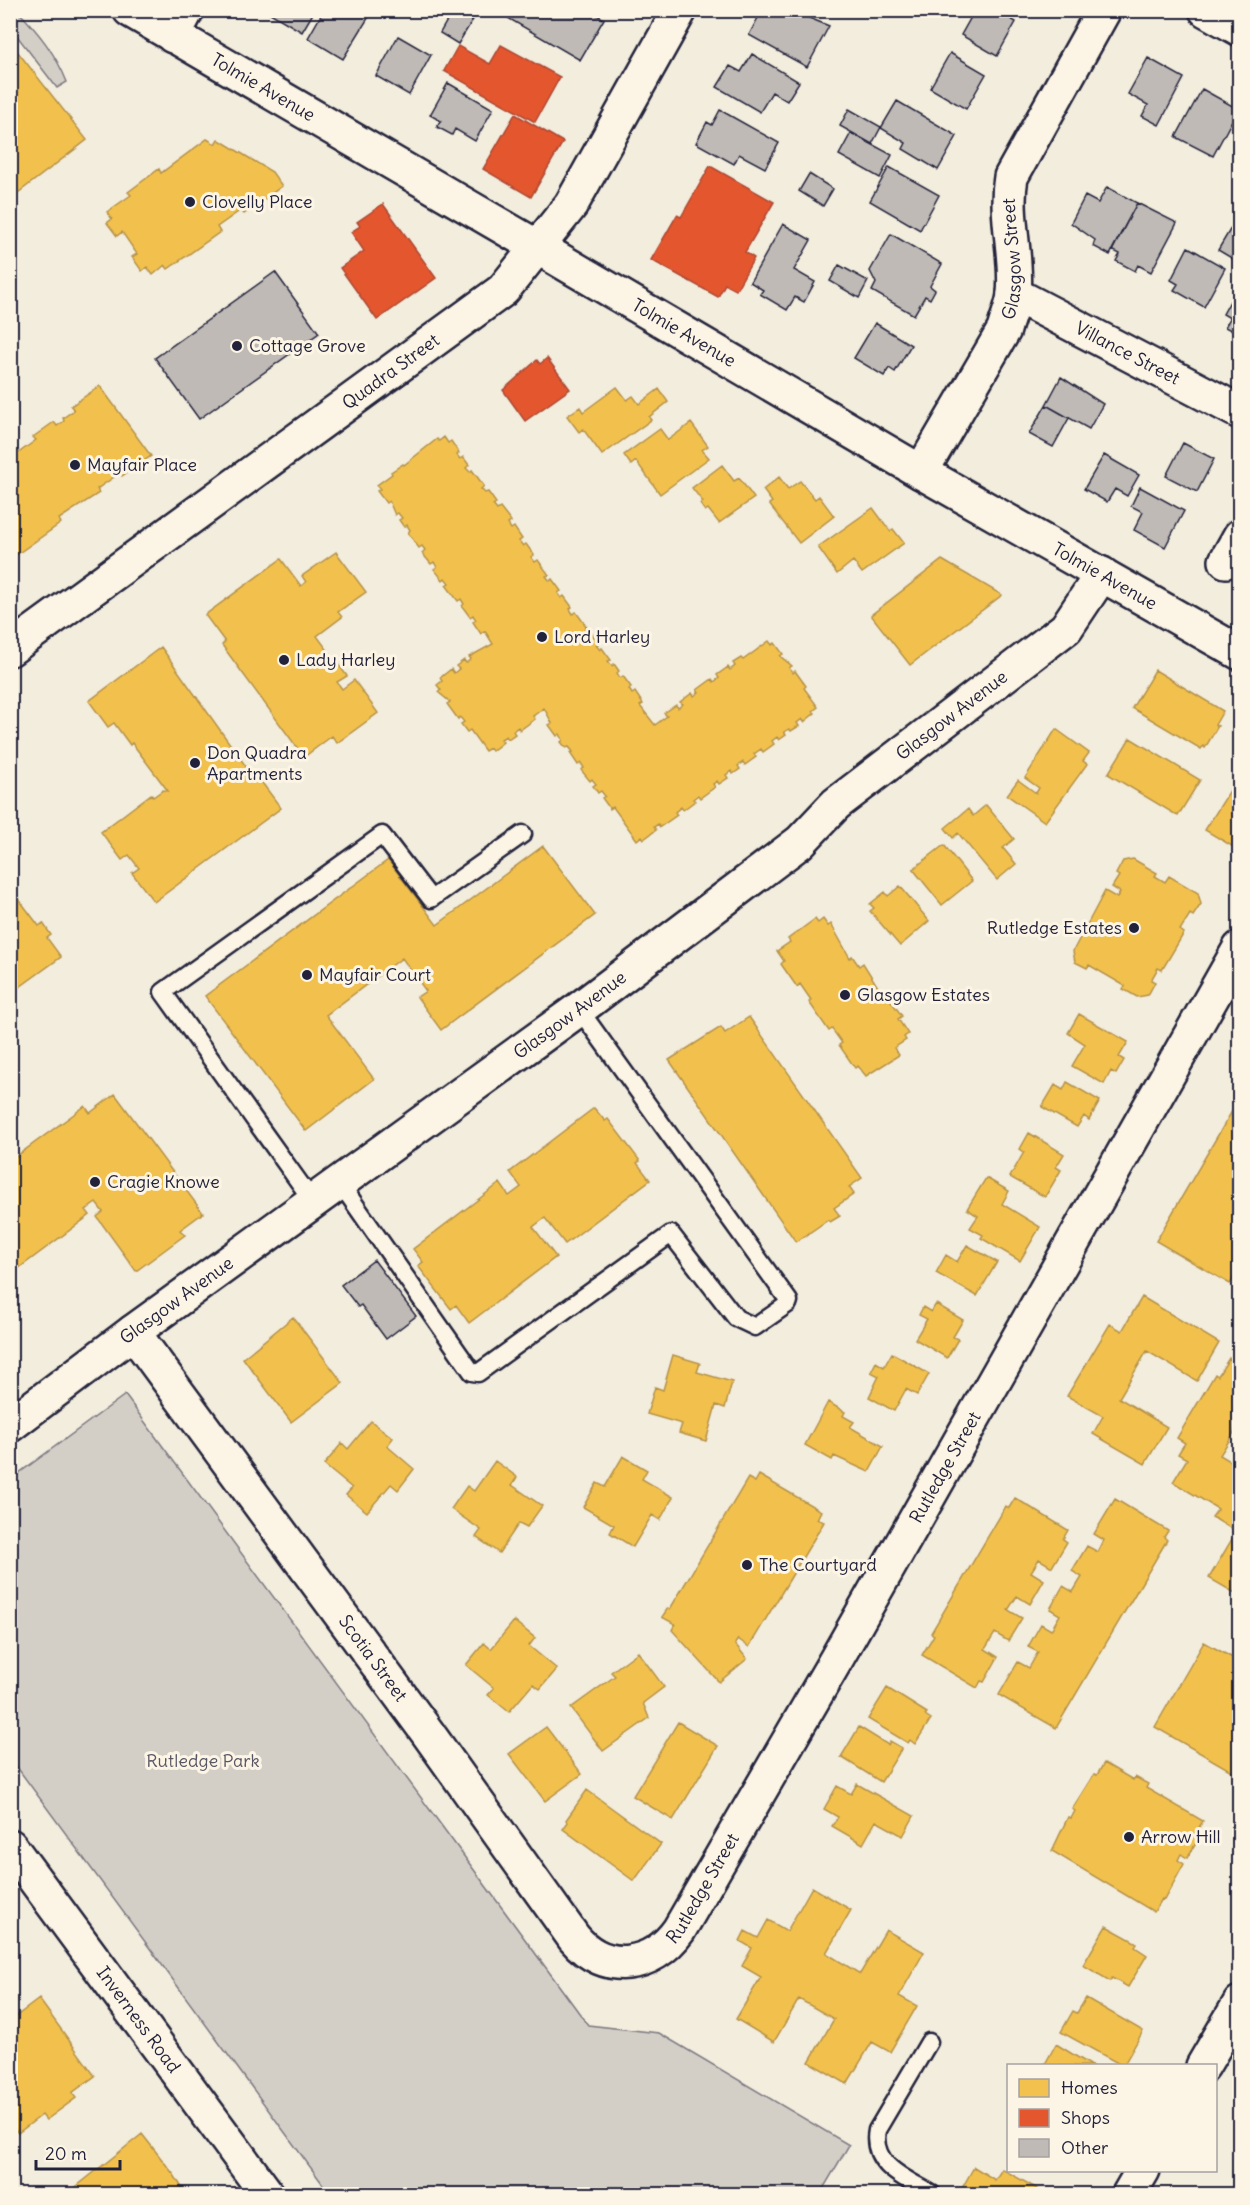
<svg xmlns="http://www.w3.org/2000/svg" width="1250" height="2205" viewBox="0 0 1250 2205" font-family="Delius,sans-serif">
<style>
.green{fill:#d4cfc6;stroke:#7b7880;stroke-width:1.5}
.homes{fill:#f2c14e;stroke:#b49148;stroke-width:1.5}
.shops{fill:#e4572e;stroke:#aa4732;stroke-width:1.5}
.building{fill:#bfbab6;stroke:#22223b;stroke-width:1.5}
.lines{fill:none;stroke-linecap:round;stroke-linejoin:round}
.service-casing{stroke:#22223b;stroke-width:21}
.minor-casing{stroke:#22223b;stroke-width:38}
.tertiary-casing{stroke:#22223b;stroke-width:38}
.secondary-casing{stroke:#22223b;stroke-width:38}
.service{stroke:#fcf5e5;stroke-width:16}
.minor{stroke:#fcf5e5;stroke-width:33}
.tertiary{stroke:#fcf5e5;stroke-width:33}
.secondary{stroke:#fcf5e5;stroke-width:33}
.poi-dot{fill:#22223b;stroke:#fcf5e5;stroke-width:2}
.labels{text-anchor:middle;stroke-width:6;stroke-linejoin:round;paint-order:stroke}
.street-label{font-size:18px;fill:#22223b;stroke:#fcf5e5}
.poi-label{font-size:18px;fill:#22223b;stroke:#fcf5e5;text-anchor:start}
.park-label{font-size:18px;fill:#575665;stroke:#fcf5e5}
</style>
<rect width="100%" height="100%" fill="#f3edde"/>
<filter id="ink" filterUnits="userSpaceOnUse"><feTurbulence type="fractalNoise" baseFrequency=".0167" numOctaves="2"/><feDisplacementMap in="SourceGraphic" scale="12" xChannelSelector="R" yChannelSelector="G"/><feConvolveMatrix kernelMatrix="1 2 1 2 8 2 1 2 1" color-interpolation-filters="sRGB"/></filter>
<g filter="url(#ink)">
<!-- green -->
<path class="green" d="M11 10 18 11C38 32 56 54 67 82L57 88 11 28Z
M125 1395 588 2025 659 2033 849 2145 820 2194H330L11 1759V1479Z"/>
<!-- homes -->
<path class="homes" d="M10 42 87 140 10 199Z
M207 139 215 144 218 139 272 172 282 186 244 214 241 210 217 227 220 232 168 269 165 265 153 275 147 267 142 271 132 257 137 254 122 232 117 236 107 223 112 219 107 212 131 195 128 192 159 169 161 173Z
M100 386 151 456 122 476 120 473 97 489 99 493 59 519 61 523 16 555 14 552 10 555V455L13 457 36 440 33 437 54 422 57 426 64 421 63 418 74 410 71 406Z
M617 387 627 400 633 396 639 404 659 389 668 402 649 417 651 420 602 455 583 429 579 432 567 416 580 407 583 412Z
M691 423 708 446 702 450 709 458 660 494 636 461 631 465 624 455 660 429 668 440Z
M444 437 448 443 451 441 459 453 457 455 460 459 463 457 469 465 466 468 470 472 472 470 484 486 481 489 485 493 488 492 496 503 493 505 497 510 500 508 511 522 508 524 511 529 514 527 522 539 519 541 523 546 526 544 534 555 531 557 535 562 538 560 549 575 546 576 550 581 552 579 561 591 558 593 561 598 564 596 572 607 570 609 573 614 576 612 587 627 584 629 588 634 591 632 599 643 596 645 600 650 602 648 611 660 608 661 612 666 614 664 619 671 617 673 620 678 623 676 631 687 629 689 632 694 635 692 643 704 640 706 655 725 667 716 664 713 676 705 678 708 683 704 680 702 692 693 694 696 699 692 697 690 712 679 714 682 719 678 717 675 728 667 730 670 735 666 733 663 741 658 743 660 769 641 772 645 775 643 783 654 780 656 792 666 789 668 793 673 795 671 806 686 804 688 818 707 813 711 815 713 804 722 802 719 797 723 799 726 791 731 789 729 784 732 786 735 779 740 777 737 772 741 774 744 763 752 761 749 754 754 756 757 745 765 743 762 738 766 740 769 733 774 731 771 726 775 728 778 719 784 717 781 713 784 715 787 700 798 698 795 693 799 695 801 683 810 681 807 675 812 677 815 660 827 658 824 654 827 656 830 644 839 642 836 637 840 613 807 610 809 602 798 605 796 601 791 598 793 593 786 596 784 592 779 590 781 581 770 584 768 581 763 578 765 570 753 573 752 569 747 566 748 561 742 563 740 560 734 557 736 549 725 552 723 544 708 533 716 535 719 520 730 518 727 513 731 515 734 508 739 506 736 501 739 503 742 492 751 490 748 485 751 470 730 467 732 461 724 464 722 460 717 458 719 447 704 450 702 438 692 441 690 437 685 442 681 440 678 451 669 454 673 459 669 456 666 464 660 466 663 471 659 469 657 493 644 485 631 481 634 473 622 476 620 473 615 470 617 462 606 464 604 461 599 458 601 446 585 449 583 445 578 443 580 434 569 437 567 434 562 431 564 422 553 425 550 422 546 419 548 408 533 410 530 407 525 404 527 399 520 402 518 398 513 395 515 389 501 386 503 377 491 380 489 377 485 392 474 391 472 403 464 404 465 437 439 439 441Z
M722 465 734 481 739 478 754 498 719 523 708 509 705 511 700 504 703 502 692 488Z
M779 477 788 489 800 481 815 499 819 496 834 516 799 543 769 504 772 502 763 490Z
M873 508 890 531 893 529 904 543 862 573 853 561 837 574 818 547Z
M336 552 366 592 338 612 342 617 317 636 347 676 337 682 342 689 354 680 378 713 337 743 332 736 304 757 222 645 225 642 205 615 281 559 301 586 306 582 302 576Z
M942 560 1002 595 910 665 871 615Z
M161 647 257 782 260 780 281 808 154 902 132 873 139 868 129 855 122 860 101 832 151 794 153 797 163 790 168 791 132 743 130 745 114 723 108 727 89 701Z
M1155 670 1223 711 1215 725 1218 726 1205 748 1203 746 1201 749 1132 708Z
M1056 729 1089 753 1083 761 1087 764 1045 822 1007 795 1018 780 1036 793 1039 788 1025 778Z
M1130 738 1200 780 1178 816 1108 774Z
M1240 782V851L1205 830 1234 784 1237 786Z
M986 805 1014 839 1003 848 1016 864 997 880 958 833 953 838 945 828 968 809 973 816Z
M944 845 972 881 942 905 913 869Z
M543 846 595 915 441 1030 417 997 426 991 402 958 326 1015 374 1079 306 1131 205 996 388 860 437 925Z
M1133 859 1157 873 1155 876 1165 882 1169 876 1198 893 1201 904 1193 916 1190 914 1180 930 1184 933 1162 970 1158 968 1151 980 1155 982 1148 995 1137 997 1123 989 1125 986 1089 965 1087 968 1075 962 1073 951 1105 891 1117 898 1120 892 1112 887 1119 876 1116 874 1123 861Z
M900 886 929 921 900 946 870 911 874 908 870 904 885 892 888 896Z
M12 890 39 926 43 923 51 935 47 938 61 957 10 994Z
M815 919 818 923 823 919 828 926 831 924 850 958 852 956 859 966 863 963 886 1000 889 998 902 1016 898 1019 908 1034 904 1037 906 1040 894 1048 899 1055 866 1076 858 1066 855 1068 839 1045 842 1043 832 1029 829 1031 809 1002 811 1000 800 984 797 987 781 964 784 961 777 951 790 942 788 939Z
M1079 1014 1128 1042 1119 1057 1124 1060 1116 1074 1111 1071 1104 1084 1072 1066 1085 1044 1068 1033Z
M749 1017 862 1178 849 1187 854 1194 834 1208 840 1216 830 1222 828 1220 796 1242 669 1060 721 1027 725 1033Z
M1067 1082 1100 1101 1089 1120 1084 1116 1077 1127 1042 1107 1055 1085 1063 1090Z
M115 1094 203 1213 180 1230 185 1235 136 1271 97 1217 103 1212 96 1203 86 1210 90 1215 11 1274 10 1161 85 1106 90 1113Z
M1238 1101 1240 1268 1230 1284 1156 1241Z
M594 1108 605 1121 608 1119 640 1161 637 1163 650 1180 565 1244 545 1218 533 1227 556 1257 469 1323 456 1305 451 1309 418 1266 423 1262 413 1249 500 1183 509 1196 521 1187 510 1172Z
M1029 1133 1064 1154 1056 1167 1061 1170 1045 1197 1010 1177 1024 1152 1020 1149Z
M986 1178 1009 1191 1002 1204 1040 1227 1020 1261 981 1238 983 1235 970 1228 978 1216 967 1209Z
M967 1245 997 1262 977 1296 936 1273 946 1255 957 1262Z
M1142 1297 1219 1343 1197 1381 1147 1351 1119 1398 1167 1427 1145 1464 1093 1434 1103 1416 1067 1396 1110 1324 1122 1331Z
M936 1304 963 1320 953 1337 958 1339 947 1358 915 1339 927 1319 919 1315 923 1307 931 1312Z
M293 1317 343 1383 291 1422 243 1358Z
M892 1353 929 1374 917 1395 906 1389 894 1411 869 1397 879 1376 871 1372 876 1362 884 1367Z
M673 1355 700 1363 697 1372 732 1382 725 1408 716 1405 706 1441 679 1433 682 1424 647 1414 655 1387 663 1390Z
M1229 1358 1240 1364V1423L1220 1455 1240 1467V1534L1212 1517 1218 1509 1173 1482 1187 1459 1178 1454 1185 1443 1177 1438 1215 1374 1218 1376Z
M828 1402 845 1412 843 1416 854 1422 850 1427 883 1446 869 1472 834 1456 832 1460 805 1445Z
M371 1421 393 1438 387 1446 414 1469 398 1490 391 1484 367 1512 346 1495 352 1488 324 1465 342 1443 348 1449Z
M623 1456 647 1470 642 1479 673 1497 660 1520 652 1515 633 1547 610 1533 614 1525 583 1507 597 1483 605 1487Z
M495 1461 517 1477 512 1485 542 1506 527 1527 519 1523 499 1553 476 1537 481 1530 451 1509 467 1486 474 1491Z
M759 1475 821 1511 817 1519 824 1522 749 1647 738 1639 735 1644 747 1659 719 1682 672 1630 675 1624 662 1617 668 1608 670 1609 748 1478 755 1482Z
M1015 1498 1068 1530 1063 1539 1067 1542 1052 1567 1039 1559 1031 1572 1044 1580 1030 1604 1017 1596 1008 1610 1022 1618 1008 1641 995 1633 985 1649 998 1657 984 1682 981 1681 977 1688 922 1655 934 1635 931 1633 1006 1506 1009 1508Z
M1115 1499 1168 1531 1164 1537 1167 1540 1056 1728 999 1695 1018 1662 1029 1668 1038 1652 1028 1647 1041 1624 1051 1630 1060 1615 1050 1609 1063 1586 1073 1592 1082 1577 1072 1571 1087 1546 1098 1552 1104 1540 1094 1534Z
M1232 1539 1240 1544V1596L1209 1578Z
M514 1621 535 1638 529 1646 557 1669 540 1689 533 1684 509 1712 488 1695 494 1688 466 1665 484 1643 491 1649Z
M1204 1642 1240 1662V1776L1155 1727Z
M638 1652 664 1687 643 1703 649 1718 603 1751 571 1708 615 1676 611 1672Z
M887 1688 927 1713 925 1715 931 1719 915 1744 910 1740 908 1743 868 1719Z
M678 1722 718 1746 673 1820 633 1796Z
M546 1727 582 1774 545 1801 509 1754Z
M859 1727 888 1745 890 1741 902 1748 881 1782 841 1757Z
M1104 1763 1133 1780 1135 1777 1148 1784 1146 1788 1203 1821 1195 1834 1200 1837 1187 1858 1181 1854 1178 1860 1184 1864 1164 1900 1162 1899 1154 1912 1052 1851 1068 1817 1071 1818 1075 1811 1072 1809 1094 1774 1097 1775Z
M857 1784 914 1816 903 1836 876 1821 863 1844 832 1826 838 1817 824 1809 837 1786 851 1794Z
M587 1790 661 1844 634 1881 563 1829 568 1822 566 1820Z
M812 1887 851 1910 826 1953 860 1974 886 1930 924 1952 899 1996 917 2006 890 2052 872 2042 847 2084 809 2062 834 2019 799 1999 774 2042 736 2019 761 1977 742 1966 752 1948 740 1941 745 1931 758 1938 768 1920 787 1931Z
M1106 1926 1137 1943 1135 1947 1147 1955 1128 1987 1112 1978 1110 1981 1083 1965Z
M1086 1998 1143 2031 1123 2066 1061 2032 1073 2011 1077 2013Z
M39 1999 95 2076 72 2093 76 2098 46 2120 42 2115 18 2133 10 2123V2011L15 2017Z
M1056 2044 1092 2066H1044Z
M142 2134 174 2175 186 2194H67Z
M974 2167 995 2180 1002 2169 1041 2191 1038 2194H969L961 2190Z"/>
<!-- shops -->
<path class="shops" d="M501 45 560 77 535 122 444 71 458 46 490 64Z
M515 114 563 142 531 197 483 169Z
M710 166 774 202 745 252 754 258 736 290 725 284 718 297 651 260 677 215 681 217Z
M383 204 436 278 377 320 340 268 364 251 351 232 360 226 357 222Z
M547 358 570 389 525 421 503 390 537 360 540 364Z"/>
<!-- building -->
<path class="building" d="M265 10H315L302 32Z
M324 10H373L343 59 308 38Z
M453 10 477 13 458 44 440 33Z
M589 10 604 19 580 60 496 11Z
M774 10H783L790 15 792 11 829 26 807 67 749 35 761 12 770 17Z
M975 10H995L1016 22 997 56 961 35Z
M398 36 431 55 409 95 376 76Z
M950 53 986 74 966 109 930 88Z
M752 54 799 82 787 101 772 92 760 112 717 87 730 66 741 72Z
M1148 58 1184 78 1159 125 1142 116 1148 105 1128 94Z
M448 83 493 109 475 141 455 129 452 135 437 127 441 121 430 115Z
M1202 89 1238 109 1213 156 1176 137Z
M897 101 957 136 938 170 903 149 906 143 881 128Z
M849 109 881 127 872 144 840 126Z
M720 110 779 143 765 168 739 154 734 164 696 143 707 122 712 125Z
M851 133 892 155 880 178 839 155Z
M889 167 939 195 920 230 870 201Z
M809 174 833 189 823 206 799 191Z
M1107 187 1137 203 1110 255 1093 246 1095 240 1071 223 1085 196 1098 203Z
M1137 203 1177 223 1151 272 1138 265 1135 271 1116 261 1120 254 1112 250Z
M1234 223 1240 226 1238 262 1218 250Z
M783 224 811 240 794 270 815 282 804 302 795 297 787 310 760 294 763 290 750 282Z
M891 234 942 264 930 286 935 290 930 299 925 296 914 315 872 291 876 283 870 271Z
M1188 247 1225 268 1204 307 1174 290 1178 284 1171 280Z
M839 265 868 281 859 298 830 281Z
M275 272 319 333 199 419 155 358Z
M1240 283V335L1225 327 1230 318 1223 314Z
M875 323 911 345 895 372 889 368 884 376 854 358Z
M1061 377 1103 404 1089 429 1046 405Z
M1046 405 1069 418 1053 447 1029 434Z
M1183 443 1214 459 1197 492 1166 476Z
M1104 455 1139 475 1127 496 1115 489 1107 502 1084 489Z
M1140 487 1184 511 1165 547 1134 530 1143 512 1131 506Z
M374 1260 416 1316 386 1339 361 1305 358 1307 341 1285Z"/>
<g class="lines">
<defs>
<path id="service" d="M340 1183 472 1372 478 1373 671 1234 736 1318 755 1327 788 1304 789 1301 579 1009
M314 1203 163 992 382 835 431 899 523 834
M929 2042 877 2130C870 2166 907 2179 932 2194"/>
<g id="minor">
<path id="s1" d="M130 10 539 248"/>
<path d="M1206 10 1240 29"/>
<path d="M173 36 187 10"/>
<path id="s2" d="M1014 294 1240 412"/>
<path id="s3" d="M921 472 1004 330C1007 318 1013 306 1014 294 1018 255 1004 216 1011 177L1104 10"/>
<path d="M1226 561 1240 536"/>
<path id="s4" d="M133 1332 427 1732 574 1938C605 1975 652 1968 679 1930L837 1658 1240 948"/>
<path id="s5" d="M10 1425 133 1332 579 1009 800 842 836 804 1066 628 1102 574"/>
<path id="s6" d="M10 1846 267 2194"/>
<path d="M1203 2066 1240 2003"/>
<path d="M1129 2194 1143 2170"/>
</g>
<g id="tertiary">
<path id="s7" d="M539 248 921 472 1240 653"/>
</g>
<g id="secondary">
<path id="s8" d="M10 649 503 290 571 205 680 10"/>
</g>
</defs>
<!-- service casing -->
<use href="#service" class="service-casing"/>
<!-- minor casing -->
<use href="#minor" class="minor-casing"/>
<!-- tertiary casing -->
<use href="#tertiary" class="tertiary-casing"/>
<!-- secondary casing -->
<use href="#secondary" class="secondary-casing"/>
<!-- service -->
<use href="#service" class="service"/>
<!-- minor -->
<use href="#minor" class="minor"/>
<!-- tertiary -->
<use href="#tertiary" class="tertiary"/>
<!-- secondary -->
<use href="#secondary" class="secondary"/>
</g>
</g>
<!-- markers -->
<g class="poi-dot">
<circle cx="190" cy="202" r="6"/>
<circle cx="237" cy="346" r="6"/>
<circle cx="75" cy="465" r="6"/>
<circle cx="542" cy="637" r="6"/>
<circle cx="284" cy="660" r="6"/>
<circle cx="195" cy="763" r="6"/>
<circle cx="1134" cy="928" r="6"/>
<circle cx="307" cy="975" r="6"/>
<circle cx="845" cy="995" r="6"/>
<circle cx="95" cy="1182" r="6"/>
<circle cx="747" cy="1565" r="6"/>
<circle cx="1129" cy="1837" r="6"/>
</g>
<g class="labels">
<!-- street labels -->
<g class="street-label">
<text dy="6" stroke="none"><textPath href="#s1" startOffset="154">Tolmie Avenue</textPath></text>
<text dy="6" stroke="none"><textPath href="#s3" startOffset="237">Glasgow Street</textPath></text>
<text dy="6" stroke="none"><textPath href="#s7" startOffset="168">Tolmie Avenue</textPath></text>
<text dy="6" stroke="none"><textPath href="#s2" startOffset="128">Villance Street</textPath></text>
<text dy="6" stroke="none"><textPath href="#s8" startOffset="471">Quadra Street</textPath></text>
<text dy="6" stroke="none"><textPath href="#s7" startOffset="654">Tolmie Avenue</textPath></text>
<text dy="6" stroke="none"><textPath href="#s5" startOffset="1180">Glasgow Avenue</textPath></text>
<text dy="6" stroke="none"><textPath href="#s5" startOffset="694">Glasgow Avenue</textPath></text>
<text dy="6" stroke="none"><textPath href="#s5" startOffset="208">Glasgow Avenue</textPath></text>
<text dy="6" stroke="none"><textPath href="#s4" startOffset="1407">Rutledge Street</textPath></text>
<text dy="6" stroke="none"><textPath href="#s4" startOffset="405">Scotia Street</textPath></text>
<text dy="6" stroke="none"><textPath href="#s4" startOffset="921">Rutledge Street</textPath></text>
<text dy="6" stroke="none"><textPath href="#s6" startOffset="216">Inverness Road</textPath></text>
</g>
<!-- poi labels -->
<g class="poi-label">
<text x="202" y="208">Clovelly Place</text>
<text x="249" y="352">Cottage Grove</text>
<text x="87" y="471">Mayfair Place</text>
<text x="554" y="643">Lord Harley</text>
<text x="296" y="666">Lady Harley</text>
<text x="207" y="759">Don Quadra<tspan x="207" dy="21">Apartments</tspan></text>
<text x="1122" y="934" text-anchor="end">Rutledge Estates</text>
<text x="319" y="981">Mayfair Court</text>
<text x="857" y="1001">Glasgow Estates</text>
<text x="107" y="1188">Cragie Knowe</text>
<text x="759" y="1571">The Courtyard</text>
<text x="1141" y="1843">Arrow Hill</text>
</g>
<!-- park labels -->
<g class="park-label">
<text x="203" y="1767">Rutledge Park</text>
</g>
</g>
<!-- margin -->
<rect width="1250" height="2205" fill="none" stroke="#fcf5e5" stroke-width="36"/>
<rect x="18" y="18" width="1214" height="2169" fill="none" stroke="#22223b" stroke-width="2" filter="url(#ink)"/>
<!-- legend -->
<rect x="1007" y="2064" width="210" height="108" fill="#fcf5e5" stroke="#a5a1a1" stroke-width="1.5"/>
<rect x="1019" y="2079" width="30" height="18" fill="#f2c14e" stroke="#a5a1a1" stroke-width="1.5"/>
<text x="1061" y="2094" font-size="18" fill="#22223b">Homes</text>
<rect x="1019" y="2109" width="30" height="18" fill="#e4572e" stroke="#a5a1a1" stroke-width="1.5"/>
<text x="1061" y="2124" font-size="18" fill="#22223b">Shops</text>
<rect x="1019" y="2139" width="30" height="18" fill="#bfbab6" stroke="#a5a1a1" stroke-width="1.5"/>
<text x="1061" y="2154" font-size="18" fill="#22223b">Other</text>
<!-- scale -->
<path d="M36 2160v9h84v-9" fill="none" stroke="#22223b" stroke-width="3"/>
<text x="45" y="2160" font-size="18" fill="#22223b" stroke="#fcf5e5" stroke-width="4.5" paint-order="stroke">20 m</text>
</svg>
